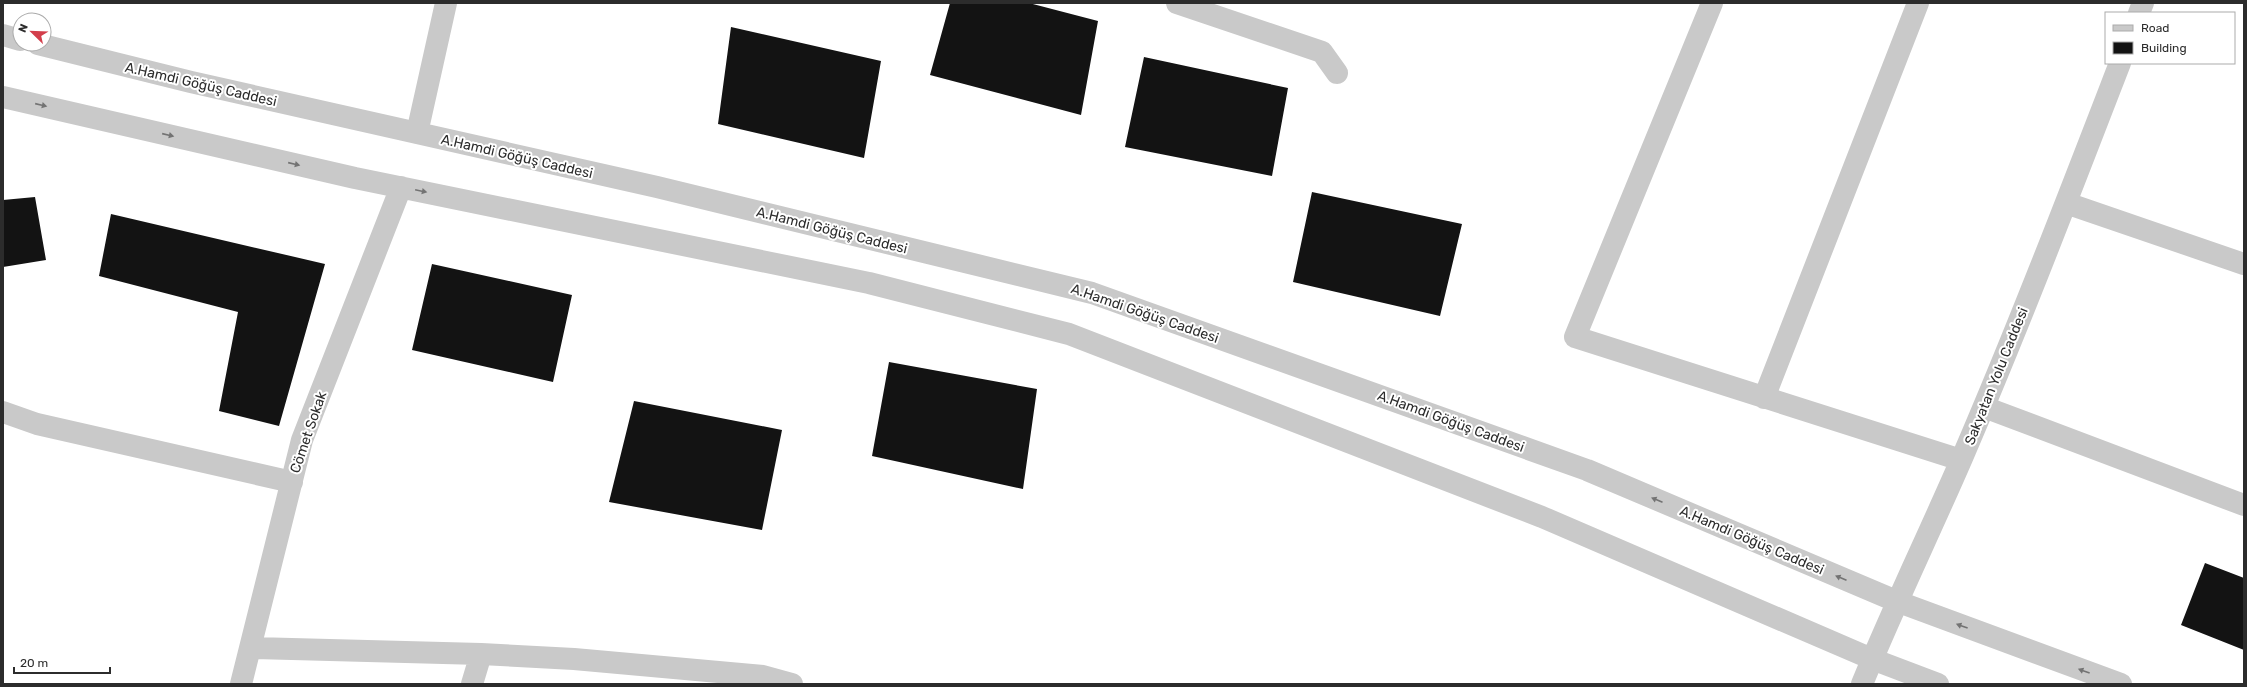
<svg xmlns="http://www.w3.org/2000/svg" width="2247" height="687" viewBox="0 0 2247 687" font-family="Rubik,sans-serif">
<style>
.building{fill:#131313}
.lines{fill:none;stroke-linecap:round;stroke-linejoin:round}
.minor{stroke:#c9c9c9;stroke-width:22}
.oneway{fill:#737373}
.labels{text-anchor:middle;stroke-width:4;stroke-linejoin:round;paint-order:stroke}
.street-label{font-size:14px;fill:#2c2c2c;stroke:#fff}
</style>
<rect width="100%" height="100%" fill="#fff"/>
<!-- building -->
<path class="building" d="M950 3H1029L1098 21 1081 115 930 75Z
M731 27 881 61 864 158 718 124Z
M1144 57 1288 88 1272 176 1125 147Z
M1312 192 1462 224 1440 316 1293 282Z
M35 197 46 260 3 267V200Z
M111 214 325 264 279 426 219 411 238 312 99 276Z
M432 264 572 295 553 382 412 350Z
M889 362 1037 389 1023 489 872 456Z
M634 401 782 430 762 530 609 502Z
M2205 563 2244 578V650L2181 625Z"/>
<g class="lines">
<!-- minor -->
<path class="minor" d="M1177 3 1322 52 1337 73
M1712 3 1575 337 1961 460
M2139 13 2143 3
M3 35 20 40
M38 44 191 82 657 187 1092 293 1587 470 1896 601 2121 684
M3 97 355 178 869 283 1069 334 1542 517 1872 659 1938 684
M417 133 446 3
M2066 203 2244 264
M1764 398 1918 3
M1984 407 2244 505
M3 412 37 424 292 482
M251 648 481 654 574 659 763 676 792 684
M241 684 302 440 401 187
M472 684 481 654
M1862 684C1893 608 1929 534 1962 458 2018 328 2069 195 2120 63"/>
</g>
<!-- one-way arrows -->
<defs><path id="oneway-solid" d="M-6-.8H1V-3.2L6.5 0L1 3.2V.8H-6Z"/></defs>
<g class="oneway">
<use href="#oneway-solid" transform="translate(41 105) rotate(13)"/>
<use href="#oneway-solid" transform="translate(168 135) rotate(13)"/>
<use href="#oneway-solid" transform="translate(294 164) rotate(13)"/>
<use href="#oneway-solid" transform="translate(421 191) rotate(12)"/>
<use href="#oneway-solid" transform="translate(1657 500) rotate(-157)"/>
<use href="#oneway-solid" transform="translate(1841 578) rotate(-157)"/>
<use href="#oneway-solid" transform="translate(1962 626) rotate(-160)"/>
<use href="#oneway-solid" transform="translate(2084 671) rotate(-160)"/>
</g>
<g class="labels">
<!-- street labels -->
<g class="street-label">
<text transform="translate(201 84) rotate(13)" y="5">A.Hamdi Göğüş Caddesi</text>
<text transform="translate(517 156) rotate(13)" y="5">A.Hamdi Göğüş Caddesi</text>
<text transform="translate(832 230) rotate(14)" y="5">A.Hamdi Göğüş Caddesi</text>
<text transform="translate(1145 313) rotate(19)" y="5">A.Hamdi Göğüş Caddesi</text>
<text transform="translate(1996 376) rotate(-68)" y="5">Sakyatan Yolu Caddesi</text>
<text transform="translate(1451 421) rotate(20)" y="5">A.Hamdi Göğüş Caddesi</text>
<text transform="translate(308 432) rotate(-71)" y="5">Cömet Sokak</text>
<text transform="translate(1752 540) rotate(23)" y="5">A.Hamdi Göğüş Caddesi</text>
</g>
</g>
<!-- border -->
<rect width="2247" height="687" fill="none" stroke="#2c2c2c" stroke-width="8"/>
<!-- legend -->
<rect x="2105" y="12" width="130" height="52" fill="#ffffff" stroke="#ababab"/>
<rect x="2113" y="25" width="20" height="6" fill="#c9c9c9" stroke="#ababab"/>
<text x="2141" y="32" font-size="12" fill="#2c2c2c">Road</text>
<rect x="2113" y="42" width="20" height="12" fill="#131313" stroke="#ababab"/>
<text x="2141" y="52" font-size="12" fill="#2c2c2c">Building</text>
<!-- north arrow -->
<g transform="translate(32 32) rotate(293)"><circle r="19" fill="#ffffff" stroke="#ababab"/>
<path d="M0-3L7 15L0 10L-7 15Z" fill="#d33e4b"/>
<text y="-6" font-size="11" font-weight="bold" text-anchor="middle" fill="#2c2c2c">N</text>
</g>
<!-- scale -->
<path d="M14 667v6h96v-6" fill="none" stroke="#2c2c2c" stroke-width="2"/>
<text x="20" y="667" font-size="12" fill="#2c2c2c" stroke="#ffffff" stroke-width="3" paint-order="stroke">20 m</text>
</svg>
